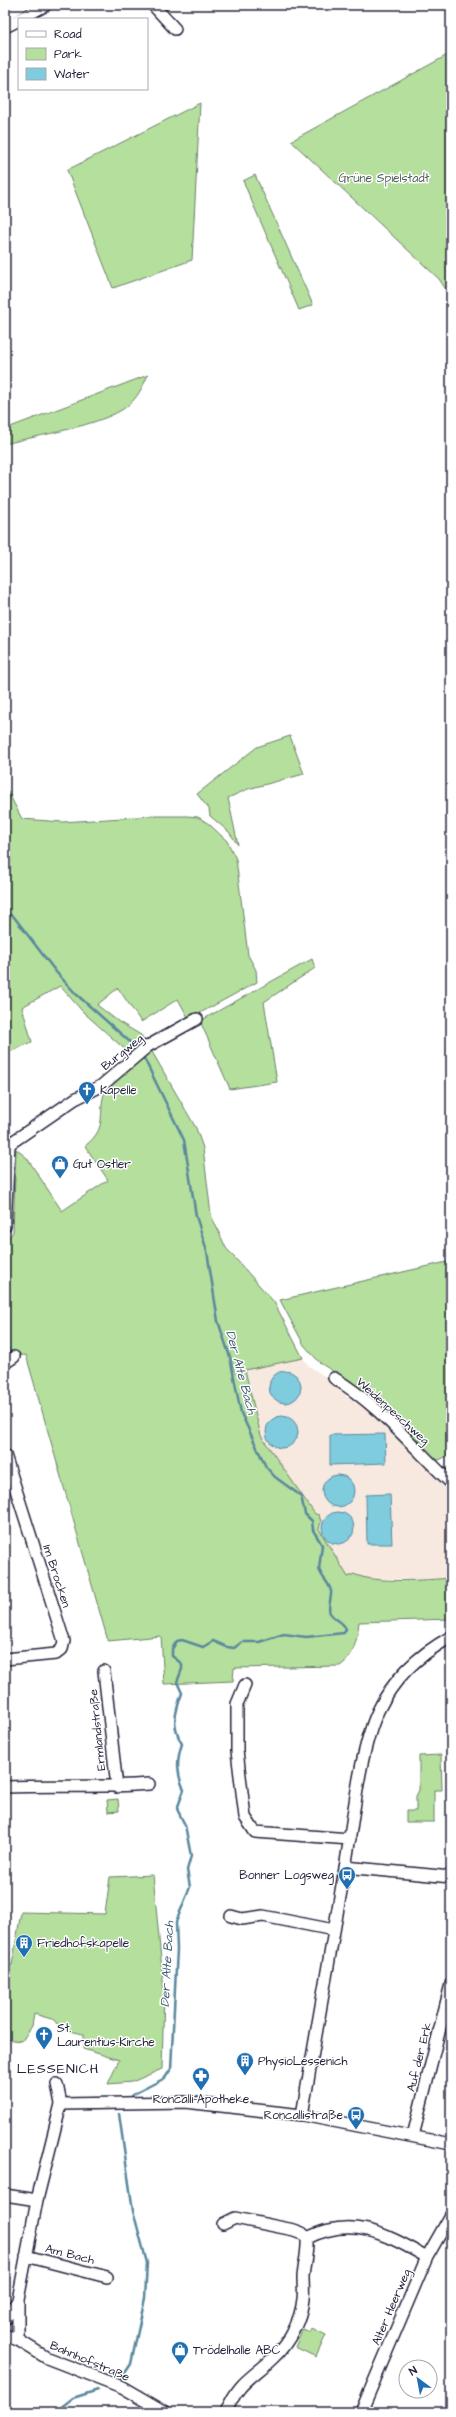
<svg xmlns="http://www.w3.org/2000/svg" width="456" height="2417" viewBox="0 0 456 2417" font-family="'Architects Daughter',sans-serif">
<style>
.built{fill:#f7e9df}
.green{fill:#b5df9c;stroke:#6c806c}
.water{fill:#80ccdf;stroke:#5a889d}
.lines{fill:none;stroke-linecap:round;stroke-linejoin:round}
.stream{stroke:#5a889d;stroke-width:2.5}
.minor-casing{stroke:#22223b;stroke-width:14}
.minor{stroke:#fff;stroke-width:11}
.labels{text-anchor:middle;stroke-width:3;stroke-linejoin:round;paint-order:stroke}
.park-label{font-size:12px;fill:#4e5b58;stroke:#fff}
.street-label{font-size:12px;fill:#22223b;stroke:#fff}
.poi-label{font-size:12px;fill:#22223b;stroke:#fff;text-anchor:start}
.water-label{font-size:13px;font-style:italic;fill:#435e74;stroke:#fff}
.quarter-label{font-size:14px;letter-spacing:1px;fill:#22223b;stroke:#fff}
</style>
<rect width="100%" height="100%" fill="#fff"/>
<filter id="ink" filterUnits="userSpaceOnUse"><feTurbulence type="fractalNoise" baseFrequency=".025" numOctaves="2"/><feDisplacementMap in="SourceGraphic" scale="8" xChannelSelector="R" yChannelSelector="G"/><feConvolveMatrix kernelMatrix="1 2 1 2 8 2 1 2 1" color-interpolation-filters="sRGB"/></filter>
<g filter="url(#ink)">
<!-- built -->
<path class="built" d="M303 1358 309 1366 347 1391 346 1397 357 1400 451 1491V1578L416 1582 404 1579H363L355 1574 348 1578 319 1529 321 1522 319 1515 315 1514 261 1436 245 1369Z
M5 2039 11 2040 8 2075 5 2074Z"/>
<!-- green -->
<path class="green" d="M451 53V297L439 279 291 141Z
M200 103 192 260 113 288 67 170Z
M255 175 313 305 299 310 243 181Z
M148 375C142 388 137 399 126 407 103 425 35 436 5 444V429Z
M290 736 304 774 248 789 228 798 238 845 229 832 210 816 209 809 197 794 257 747Z
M5 786 22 819 63 822 152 816H187L198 817 209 824 227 841 236 859 248 955 256 970 257 982 189 1019 178 999 141 1022 118 988 97 1005 119 1022 141 1035 145 1041 129 1053 83 1012 60 986 22 1007 32 1042 5 1054Z
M312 959 315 968 264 1002 277 1082 230 1089 200 1021Z
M151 1050 196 1128 203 1148 211 1215 226 1248 274 1302 303 1358 245 1370 261 1436 315 1514 319 1515 321 1522 319 1529 348 1577 354 1574C373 1584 429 1580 451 1578V1619L359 1622C357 1638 355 1656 340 1666L234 1668 233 1681 164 1684 161 1636 108 1641 26 1355 13 1356 5 1342V1242L13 1232 16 1149 27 1158 62 1211 108 1180 85 1146C109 1127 97 1115 105 1090Z
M451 1261V1454L439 1460 430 1458 339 1375 320 1363 304 1345 280 1300Z
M441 1755 442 1790H434V1822H406V1811H416V1796L419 1790V1756Z
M118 1799 119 1811 108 1812 107 1800Z
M153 1875 164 1991 162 2069 132 2082 108 2084 119 2060 83 2049V2034L62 2029 55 2020 34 2014 32 2026 22 2041 5 2039V1964L12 1965 21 1912 105 1914 110 1877Z
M312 2328 326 2335 316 2357 295 2347 303 2329 310 2332Z"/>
<!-- water -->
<path class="water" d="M269 1387a16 16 0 1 1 32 0a16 16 0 1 1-32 0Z
M266 1432a16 16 0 1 1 32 0a16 16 0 1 1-32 0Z
M385 1434 386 1463 330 1465V1435Z
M322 1491a16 16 0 1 1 32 0a16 16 0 1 1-32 0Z
M390 1494 392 1544H367L366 1495Z
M322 1528a16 16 0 1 1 32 0a16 16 0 1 1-32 0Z"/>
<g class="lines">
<!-- stream -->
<path class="stream" d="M5 918 10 915 14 917 56 972 76 994 139 1050
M132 2095 165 2078 171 2069 177 1949 176 1922 190 1887 187 1870 191 1856 185 1825 177 1809 184 1790C177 1774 176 1761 182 1744 171 1726 175 1713 182 1693L177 1682 182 1669V1664L172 1656V1649L177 1641 182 1640 203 1647 213 1641 227 1647 234 1648 242 1642H259L284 1634 306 1637 344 1633 346 1629C342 1620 334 1620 330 1613 327 1607 332 1598 331 1591 329 1582 321 1577 319 1569L322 1545 313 1530 312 1521 305 1514 301 1496 275 1477 266 1467 241 1413 230 1357 218 1321 207 1251 196 1216 184 1140 142 1054
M119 2114 133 2211 147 2263 145 2298 131 2364 121 2379
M55 2412 73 2398 98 2390"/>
<defs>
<path id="minor" d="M153 5 175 29
M5 15 22 5
M20 19 46 5
M5 27 19 20
M5 1147 75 1099 101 1086 148 1046 197 1019
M5 1226 9 1145
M5 1363 14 1357
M334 1378C378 1404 414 1448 451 1483
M5 1455 64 1641 62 1649 56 1654 5 1659
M104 1671 117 1787
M245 1685 237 1704V1751L245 1817 255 1832 350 1839
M5 1787C53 1785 101 1788 149 1784
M345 1867 451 1877
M231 1916 242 1919 263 1916 334 1930
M61 2104 185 2102 302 2115 451 2144
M302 2115C316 2033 331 1950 345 1868 353 1822 359 1752 378 1711 393 1679 420 1654 451 1637
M413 2136 451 1984
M5 2195 37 2200
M223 2224 235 2218 294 2230 302 2233 307 2238C308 2252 304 2264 303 2277 303 2285 304 2292 303 2299 301 2320 289 2343 273 2358 251 2379 239 2381 226 2412
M307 2238C353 2215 385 2234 427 2257
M26 2256 107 2277
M5 2319 18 2300
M5 2335 18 2340 47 2358 122 2387 165 2412
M18 2340V2300L37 2200 61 2104 57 2084
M361 2412 427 2257 451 2215"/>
</defs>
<!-- minor casing -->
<use href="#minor" class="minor-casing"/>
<!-- minor -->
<use href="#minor" class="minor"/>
</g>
</g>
<!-- icons -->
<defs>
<symbol id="church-pin" viewBox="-11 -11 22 30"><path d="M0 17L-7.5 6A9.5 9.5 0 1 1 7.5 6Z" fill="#1f6fb2" stroke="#fff"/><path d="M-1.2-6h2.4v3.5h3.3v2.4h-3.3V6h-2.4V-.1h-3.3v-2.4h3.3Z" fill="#fff"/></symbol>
<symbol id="shop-pin" viewBox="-11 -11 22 30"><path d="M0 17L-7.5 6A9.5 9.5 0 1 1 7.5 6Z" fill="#1f6fb2" stroke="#fff"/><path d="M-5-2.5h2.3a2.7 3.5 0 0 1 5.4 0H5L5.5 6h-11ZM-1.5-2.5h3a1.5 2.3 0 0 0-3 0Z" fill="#fff"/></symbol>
<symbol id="bus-pin" viewBox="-11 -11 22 30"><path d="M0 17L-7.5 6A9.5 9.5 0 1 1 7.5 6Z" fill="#1f6fb2" stroke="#fff"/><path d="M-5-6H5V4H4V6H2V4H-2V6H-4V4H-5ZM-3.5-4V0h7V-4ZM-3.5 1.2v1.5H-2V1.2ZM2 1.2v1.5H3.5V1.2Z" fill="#fff"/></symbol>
<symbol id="building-pin" viewBox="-11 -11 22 30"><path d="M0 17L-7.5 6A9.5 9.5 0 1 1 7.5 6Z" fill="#1f6fb2" stroke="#fff"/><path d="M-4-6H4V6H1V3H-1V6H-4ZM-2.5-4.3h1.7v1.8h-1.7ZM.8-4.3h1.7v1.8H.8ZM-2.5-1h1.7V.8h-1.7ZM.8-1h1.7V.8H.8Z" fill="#fff"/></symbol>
<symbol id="pharmacy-pin" viewBox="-11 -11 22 30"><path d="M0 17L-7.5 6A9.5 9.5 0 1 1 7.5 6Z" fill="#1f6fb2" stroke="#fff"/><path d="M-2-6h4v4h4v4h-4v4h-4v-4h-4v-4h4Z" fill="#fff"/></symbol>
</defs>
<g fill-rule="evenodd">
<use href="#church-pin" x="77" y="1080" width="20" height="27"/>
<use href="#shop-pin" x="50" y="1154" width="20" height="27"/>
<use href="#bus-pin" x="337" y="1865" width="20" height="27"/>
<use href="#building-pin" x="14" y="1933" width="20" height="27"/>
<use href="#church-pin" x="34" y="2025" width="20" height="27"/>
<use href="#building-pin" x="235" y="2051" width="20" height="27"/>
<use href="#pharmacy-pin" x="191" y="2066" width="20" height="27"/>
<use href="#bus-pin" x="346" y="2105" width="20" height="27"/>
<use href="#shop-pin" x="170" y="2340" width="20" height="27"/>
</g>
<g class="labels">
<!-- park labels -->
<g class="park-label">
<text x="384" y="182">Grüne Spielstadt</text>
</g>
<!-- street labels -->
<g class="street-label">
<text transform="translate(122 1052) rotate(-39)" y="4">Burgweg</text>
<text transform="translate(393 1411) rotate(42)" y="4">Weidenpeschweg</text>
<text transform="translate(57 1576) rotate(72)" y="4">Im Brocken</text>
<text transform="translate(97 1730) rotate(-96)" y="4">Ermlandstraße</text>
<text transform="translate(419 2057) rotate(-76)" y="4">Auf der Erk</text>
<text transform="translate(70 2254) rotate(14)" y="4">Am Bach</text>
<text transform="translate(391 2307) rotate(-67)" y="4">Alter Heerweg</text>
<text transform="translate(90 2361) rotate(23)" y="4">Bahnhofstraße</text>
</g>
<!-- poi labels -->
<g class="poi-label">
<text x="100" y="1094">Kapelle</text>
<text x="73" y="1168">Gut Ostler</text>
<text x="334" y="1879" text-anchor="end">Bonner Logsweg</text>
<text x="37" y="1947">Friedhofskapelle</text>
<text x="57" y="2032">St.<tspan x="57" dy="14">Laurentius-Kirche</tspan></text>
<text x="258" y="2065">PhysioLessenich</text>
<text x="201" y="2103" text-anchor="middle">Roncalli-Apotheke</text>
<text x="343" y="2119" text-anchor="end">Roncallistraße</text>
<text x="193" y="2354">Trödelhalle ABC</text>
</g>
<!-- water labels -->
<g class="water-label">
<text transform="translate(242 1372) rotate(75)" y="5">Der Alte Bach</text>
<text transform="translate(166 1964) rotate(-87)" y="5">Der Alte Bach</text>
</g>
<!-- quarter labels -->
<g class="quarter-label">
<text x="58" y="2073">LESSENICH</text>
</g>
</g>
<!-- margin -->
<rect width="456" height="2417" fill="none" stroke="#fff" stroke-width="20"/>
<rect x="10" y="10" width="436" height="2397" fill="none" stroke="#22223b" stroke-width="1.5" filter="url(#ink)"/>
<!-- legend -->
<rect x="18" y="18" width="130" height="72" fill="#ffffff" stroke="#a7a7b1"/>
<rect x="26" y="31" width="20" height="6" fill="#ffffff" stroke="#a7a7b1"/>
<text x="54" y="38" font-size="12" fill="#22223b">Road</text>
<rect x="26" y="48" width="20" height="12" fill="#b5df9c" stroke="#a7a7b1"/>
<text x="54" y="58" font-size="12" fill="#22223b">Park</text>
<rect x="26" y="68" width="20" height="12" fill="#80ccdf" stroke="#a7a7b1"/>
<text x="54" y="78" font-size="12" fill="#22223b">Water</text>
<!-- north arrow -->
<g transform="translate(418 2379) rotate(328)"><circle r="19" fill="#ffffff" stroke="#a7a7b1"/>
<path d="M0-3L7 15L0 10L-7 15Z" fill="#1f6fb2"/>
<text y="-6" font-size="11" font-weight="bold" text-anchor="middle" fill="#22223b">N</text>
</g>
</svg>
